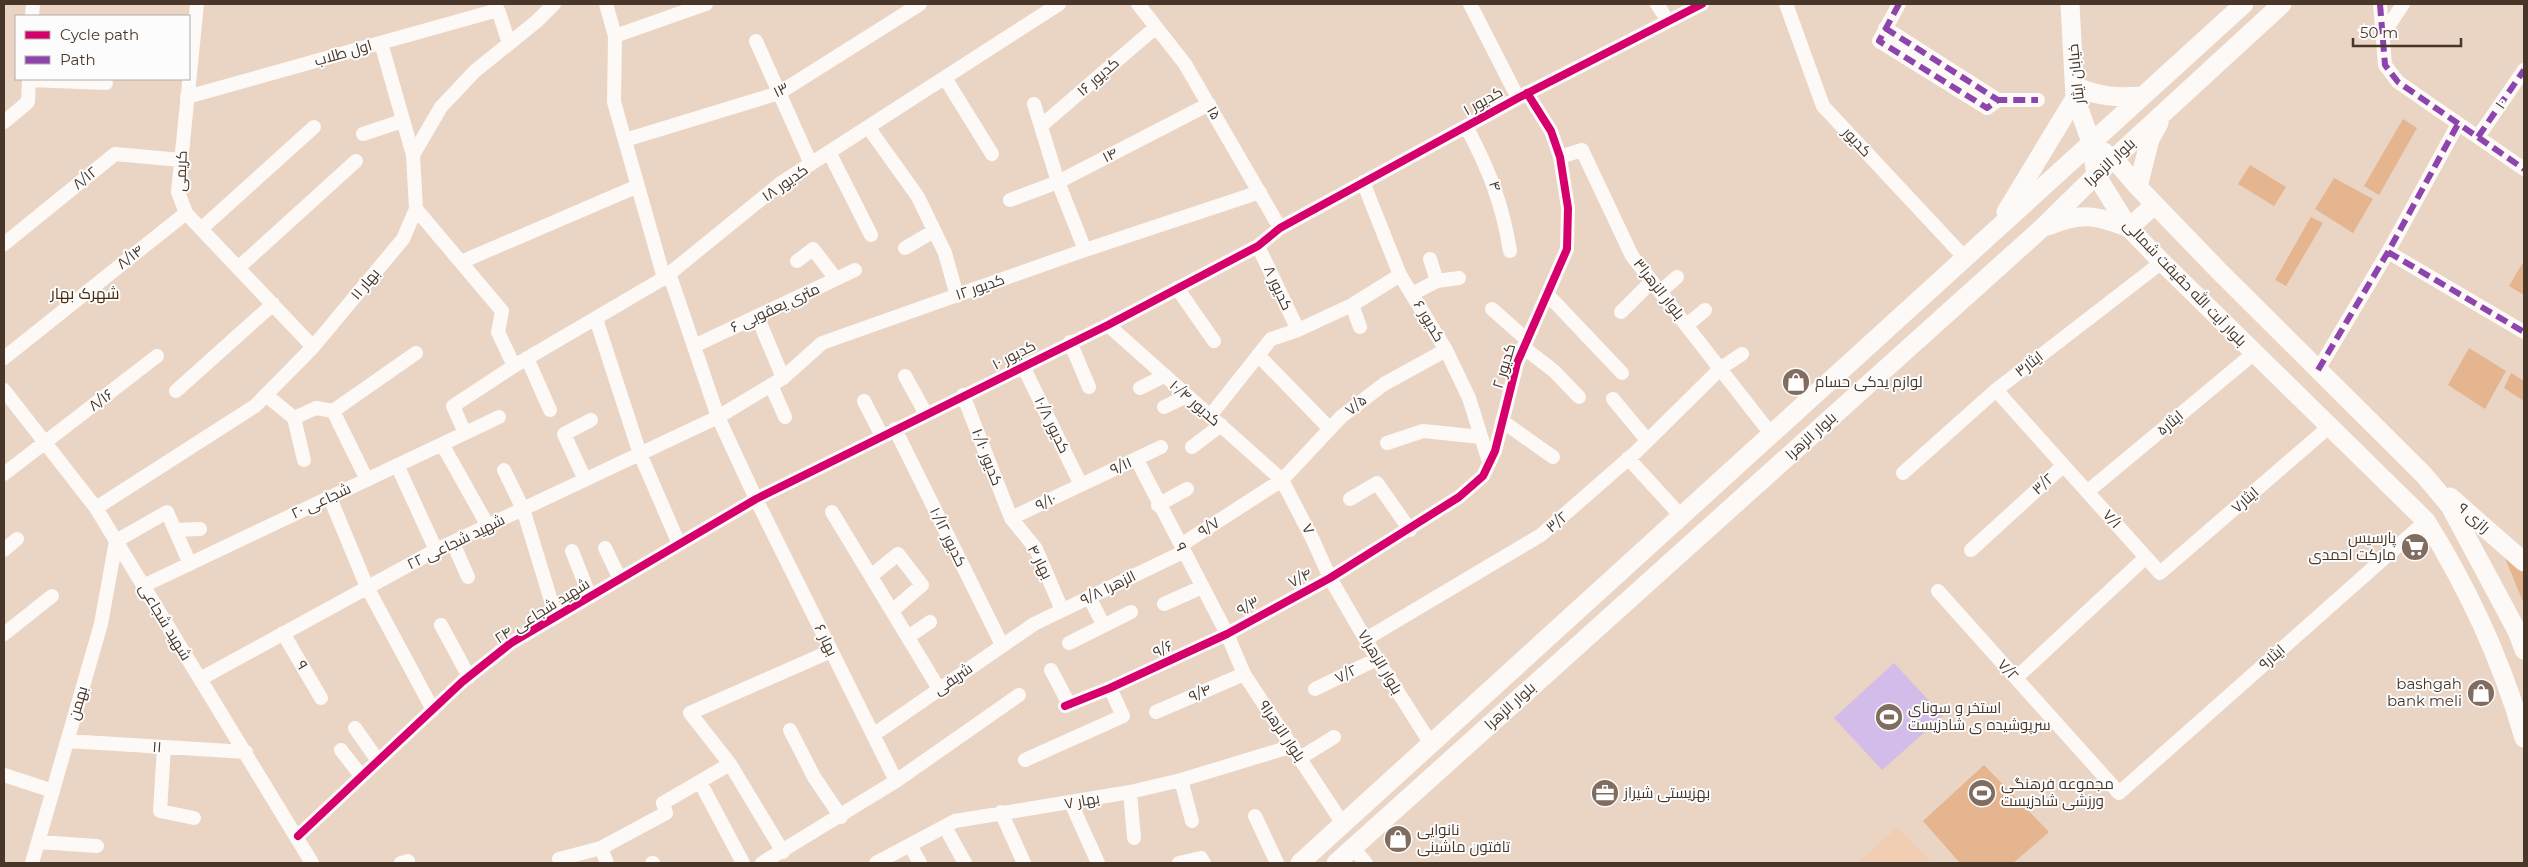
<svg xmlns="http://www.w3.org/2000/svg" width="2528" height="867" viewBox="0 0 2528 867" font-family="Montserrat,Cairo,sans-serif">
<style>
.built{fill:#f1cdb1}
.green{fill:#e4b58f}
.water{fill:#d3bce9}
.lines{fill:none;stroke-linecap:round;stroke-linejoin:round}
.street{stroke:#fcf9f6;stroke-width:14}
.secondary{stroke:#fcf9f6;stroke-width:19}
.quiet{stroke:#8e44ad;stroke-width:6;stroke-dasharray:12 6;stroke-linecap:butt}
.cycleway-casing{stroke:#fcfcfc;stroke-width:11}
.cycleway{stroke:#d6006c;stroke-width:8}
.labels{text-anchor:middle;stroke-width:4;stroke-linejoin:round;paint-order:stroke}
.street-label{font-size:15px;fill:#473629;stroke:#fcfcfc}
.poi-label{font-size:15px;fill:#473629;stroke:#fcfcfc;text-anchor:start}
.neighbourhood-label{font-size:16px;fill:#492a0c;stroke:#fcfcfc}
</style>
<rect width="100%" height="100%" fill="#ead4c3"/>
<!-- built -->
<path class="built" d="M1898 827 1931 863H1858Z"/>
<!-- green -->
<path class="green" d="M2403 119 2417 128 2379 195 2364 186Z
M2250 165 2286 187 2274 206 2238 184Z
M2334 178 2373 199 2353 233 2315 209Z
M2311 217 2323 223 2286 286 2275 280Z
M2522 264 2524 265V295L2509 286Z
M2469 348 2506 371 2485 409 2448 385Z
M2511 373 2524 381V401L2504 388Z
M2500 546 2524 567V604Z
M1984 765 2049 832 2013 863H1960L1923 821Z"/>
<!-- water -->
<path class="water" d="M1894 663 1943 716 1882 770 1834 718Z"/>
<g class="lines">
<!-- street -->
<path class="street" d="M197 4 178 192 186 213 313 347
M606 4 615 36 614 102 664 278
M1138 4 1185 64 1280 228
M1470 4 1518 98
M1657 4 1668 21
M1786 4 1823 106 1965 258
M1899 4 1879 41 1987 108 1998 100H2038
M2380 4 2385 65 2398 82 2524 169
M32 16 33 4
M1885 28 1998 100
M615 36 706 4
M2382 36 2403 4
M756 41 811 164
M381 43 413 155
M945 78 992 154
M29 80 106 83
M187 97 498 10 509 43
M1034 104 1058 182 1085 250
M4 122 28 102 29 79
M870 126 873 134 918 197 945 253 957 296
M1041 126 1156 27
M1466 126C1489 170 1502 202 1510 251
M363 134 402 121
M2478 137 2524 70
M625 140 779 93 920 4
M829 152 871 235
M1560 157 1582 150 1632 256 1771 434
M1363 182 1400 275 1446 350 1469 398 1489 462
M1010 200 1058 182 1209 104
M416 209 502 311 498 332 514 366
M201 229 314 127
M4 244 115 154 181 160
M1258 246 1298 330
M905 248 934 231
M2388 252 2524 332
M1430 259 1437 281
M797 261 813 249 836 279
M461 262 638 186
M238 268 356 161
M669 273 718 417 756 499 896 781
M1177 288 1214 341
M1660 292 1677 277
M1412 294 1437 281 1459 278
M1547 294 1622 373
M1352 305 1360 327
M1492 309 1526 339
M1621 312 1652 281
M757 316 783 378
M596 319 640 454 679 544
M1108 325 1282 480 1313 540 1330 578 1377 659 1431 744
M1687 325 1705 310
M1070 342 1089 387
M694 346 855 270
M1523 347 1554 371 1579 397
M1258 355 1330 429
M4 358 186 213
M527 358 550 410
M1023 366 1080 483
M2318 370 2388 252 2458 124
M905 376 926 414
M771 385 785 417
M1140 388 1164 376
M4 390 96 508 312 863
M1996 390 2160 573 2330 426
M176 391 273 304
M266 395 294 418 316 408 333 411 367 480
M963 395 1011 518 1036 549 1062 610
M1613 399 1647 440
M864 401 882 436
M1164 407 1187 396
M333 411 416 353
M1210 416 1271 339 1298 330 1352 305 1400 275
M294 418 304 460
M1502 421 1553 457
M895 429 1002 645
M465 433 453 406 514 366 664 278 781 183 1059 4
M1387 443 1423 431 1481 437
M442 444 488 526
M1192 447 1221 425
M1628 458 1681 516
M1137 460 1227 634 1244 674 1343 824
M397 465 436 550
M504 470 523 509 556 617
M1903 473 1996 390 2162 262
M4 474 157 356
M585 480 564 434 591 420
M2087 492 2253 354
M330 498 367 587 433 710
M1350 499 1377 483 1410 530
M1158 505 1187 489
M96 508 255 406 313 347 403 239 416 209 413 155 441 107 475 71 537 21 554 4
M832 512 939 689
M1011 518 1161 447
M175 530 200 529
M116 541 167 512 190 564
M453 543 468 577
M1181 545 1282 480 1341 417 1384 384 1446 350
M605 548 620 579
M4 550 17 539
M1971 550 2063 466
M572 551 590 597
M871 576 898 554 922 585 892 611
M143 586 499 417
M1938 591 2119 793 2426 521
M1089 597 1103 624
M1164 604 1202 587
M441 625 469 677
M283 633 321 698
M4 634 52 596
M908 637 930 622
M1366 639 1541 535 1636 452 1721 368 1742 354
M1069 643 1131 612
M1051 670 1069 704
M2016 678 2146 557
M200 679 436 550 718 417 783 378 822 343 1085 250 1260 192
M1315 689 1377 659
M1065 706 1110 688 1227 634 1330 578 1459 497 1483 476 1495 451 1517 363 1567 249 1568 208 1560 157 1551 131 1527 93
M1156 712 1244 674
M355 728 378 761
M790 730 814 777 841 817
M873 735 1034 624 1183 552
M67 741 246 752
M164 747 160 811 194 818
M341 750 361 776
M1300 758 1334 737
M1025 760 1123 716 1110 688
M4 775 53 791
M1181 780 1192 821
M700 782 743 863
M1130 792 1134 838
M1071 803 1098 863
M1001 812 1024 863
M1255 816 1277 863
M945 827 965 863
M298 836 462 682 511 643 756 499 1108 325 1258 246 1280 228 1518 98 1702 4
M38 842 97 846
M910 845 920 863
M601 848 666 813 663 803 730 764
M1353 848 1366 863
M783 852 730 764 690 713 831 651
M559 859 601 848 607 863
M32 863 101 624 116 541
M401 863 408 861
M652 863H653
M762 863 896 781 1019 695
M876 863 955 821 1130 792 1181 780 1293 746
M1179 863 1201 858 1204 863"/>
<!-- secondary -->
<path class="secondary" d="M2070 4 2075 98 2091 142 2096 175 2129 228 2162 262 2426 521C2468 588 2502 662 2524 738
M2075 86C2099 97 2117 98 2143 96
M2104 152 2114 159 2138 187 2218 270 2424 475 2450 506 2517 631 2524 650
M2138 187 2150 139 2159 123
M2006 212 2075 98
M2048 226C2082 212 2096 215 2129 228L2154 205
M2450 497 2524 562
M1300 863 2244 4
M1336 863 2042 228 2096 175 2282 4"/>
<!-- quiet -->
<path class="quiet" d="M1899 4 1879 41 1987 108 1998 100H2038
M2380 4 2385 65 2398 82 2524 169
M1885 28 1998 100
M2478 137 2524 70
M2388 252 2524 332
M2318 370 2388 252 2458 124"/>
<defs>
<path id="cycleway" d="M1065 706 1110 688 1227 634 1330 578 1459 497 1483 476 1495 451 1517 363 1567 249 1568 208 1560 157 1551 131 1527 93
M298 836 462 682 511 643 756 499 1108 325 1258 246 1280 228 1518 98 1702 4"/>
</defs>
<!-- cycleway casing -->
<use href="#cycleway" class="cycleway-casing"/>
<!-- cycleway -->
<use href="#cycleway" class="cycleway"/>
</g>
<!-- icons -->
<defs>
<symbol id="shop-disc" viewBox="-11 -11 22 22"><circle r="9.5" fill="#806d5f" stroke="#fcfcfc"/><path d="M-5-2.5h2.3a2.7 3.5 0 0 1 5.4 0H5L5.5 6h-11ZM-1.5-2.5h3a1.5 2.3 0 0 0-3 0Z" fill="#fff"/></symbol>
<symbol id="supermarket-disc" viewBox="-11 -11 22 22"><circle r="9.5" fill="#806d5f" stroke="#fcfcfc"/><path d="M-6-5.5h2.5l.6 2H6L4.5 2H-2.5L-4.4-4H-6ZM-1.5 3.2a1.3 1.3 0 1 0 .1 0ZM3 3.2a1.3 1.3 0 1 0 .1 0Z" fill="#fff"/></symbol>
<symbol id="stadium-disc" viewBox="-11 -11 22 22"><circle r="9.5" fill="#806d5f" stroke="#fcfcfc"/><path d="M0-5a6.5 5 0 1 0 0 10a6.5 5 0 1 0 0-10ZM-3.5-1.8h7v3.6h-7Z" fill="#fff"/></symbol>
<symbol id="office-disc" viewBox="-11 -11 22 22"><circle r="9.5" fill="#806d5f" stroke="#fcfcfc"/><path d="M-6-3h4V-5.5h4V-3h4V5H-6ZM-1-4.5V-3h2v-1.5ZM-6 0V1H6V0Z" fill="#fff"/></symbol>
</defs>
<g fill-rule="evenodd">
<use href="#shop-disc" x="1780" y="366" width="32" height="32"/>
<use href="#supermarket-disc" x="2399" y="531" width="32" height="32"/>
<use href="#shop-disc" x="2465" y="677" width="32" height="32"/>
<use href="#stadium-disc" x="1873" y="701" width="32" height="32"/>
<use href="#office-disc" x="1589" y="777" width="32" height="32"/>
<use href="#stadium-disc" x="1966" y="777" width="32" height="32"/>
<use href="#shop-disc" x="1382" y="823" width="32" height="32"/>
</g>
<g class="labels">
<!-- street labels -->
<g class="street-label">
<text transform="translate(343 53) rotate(-16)" y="5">اول طلاب</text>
<text transform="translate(2076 74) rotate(-96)" y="5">خیابان ایثار</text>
<text transform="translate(1098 77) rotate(-41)" y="5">کدیور ۱۶</text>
<text transform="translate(781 90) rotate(-26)" y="5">۱۳</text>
<text transform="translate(1483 101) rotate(-29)" y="5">کدیور ۱</text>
<text transform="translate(2501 104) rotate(-55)" y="5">۱۰</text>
<text transform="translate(1214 113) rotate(60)" y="5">۱۵</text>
<text transform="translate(1857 142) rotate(47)" y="5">کدیور</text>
<text transform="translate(1110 155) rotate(-27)" y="5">۱۴</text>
<text transform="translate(2110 162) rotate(-43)" y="5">بلوار الزهرا</text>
<text transform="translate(181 171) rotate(-88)" y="5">کریمی</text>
<text transform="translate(85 178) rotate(-39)" y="5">۸/۱۲</text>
<text transform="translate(785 183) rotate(-35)" y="5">کدیور ۱۸</text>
<text transform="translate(1495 186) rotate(71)" y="5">۴</text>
<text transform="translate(130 257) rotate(-38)" y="5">۸/۱۴</text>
<text transform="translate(2185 283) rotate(46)" y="5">بلوار آیت الله حقیقت شمالی</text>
<text transform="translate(365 284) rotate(-50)" y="5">بهار ۱۱</text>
<text transform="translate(980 287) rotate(-19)" y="5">کدیور ۱۲</text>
<text transform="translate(1278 288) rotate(65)" y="5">کدیور ۸</text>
<text transform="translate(1659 289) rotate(52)" y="5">بلوار الزهرا۳</text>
<text transform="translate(775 308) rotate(-25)" y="5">۶ متری یعقوبی</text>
<text transform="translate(1429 321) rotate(59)" y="5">کدیور ۶</text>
<text transform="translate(1014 355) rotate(-27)" y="5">کدیور ۱۰</text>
<text transform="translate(2029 364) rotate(-38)" y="5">ایثار۳</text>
<text transform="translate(1504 366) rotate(-73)" y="5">۲ کدیور</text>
<text transform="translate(101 400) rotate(-37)" y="5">۸/۱۶</text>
<text transform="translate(1195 403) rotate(41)" y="5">کدیور ۱۰/۴</text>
<text transform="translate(1356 405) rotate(-38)" y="5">۷/۵</text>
<text transform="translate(2170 423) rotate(-40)" y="5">ایثار۵</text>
<text transform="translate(1052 425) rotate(64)" y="5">کدیور ۱۰/۸</text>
<text transform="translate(1811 436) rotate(-42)" y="5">بلوار الزهرا</text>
<text transform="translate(987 457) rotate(69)" y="5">کدیور ۱۰/۱۰</text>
<text transform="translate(1121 466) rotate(-23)" y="5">۹/۱۱</text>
<text transform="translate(2043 484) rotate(-42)" y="5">۳/۲</text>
<text transform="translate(2245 500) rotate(-41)" y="5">ایثار۷</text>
<text transform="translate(321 501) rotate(-25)" y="5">شجاعی ۲۰</text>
<text transform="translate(1046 502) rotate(-25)" y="5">۹/۱۰</text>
<text transform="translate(2474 518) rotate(41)" y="5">رازی ۹</text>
<text transform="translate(2112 519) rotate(48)" y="5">۷/۱</text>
<text transform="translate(1557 522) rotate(-41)" y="5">۳/۲</text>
<text transform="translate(1209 527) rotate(-34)" y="5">۹/۷</text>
<text transform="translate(1308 529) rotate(62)" y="5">۷</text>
<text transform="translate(948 537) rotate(64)" y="5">کدیور ۱۰/۱۲</text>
<text transform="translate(456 542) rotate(-26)" y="5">شهید شجاعی ۲۲</text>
<text transform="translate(1181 547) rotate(65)" y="5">۹</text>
<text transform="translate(1040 562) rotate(63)" y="5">بهار ۴</text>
<text transform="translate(1300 578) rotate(-27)" y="5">۷/۴</text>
<text transform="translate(1108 588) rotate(-26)" y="5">الزهرا ۹/۸</text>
<text transform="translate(1248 606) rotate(-29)" y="5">۹/۳</text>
<text transform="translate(542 611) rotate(-32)" y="5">شهید شجاعی ۲۴</text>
<text transform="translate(165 622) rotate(59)" y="5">شهید شجاعی</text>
<text transform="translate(826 640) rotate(64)" y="5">بهار ۶</text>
<text transform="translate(1163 649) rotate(-25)" y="5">۹/۶</text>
<text transform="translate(2272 657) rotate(-41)" y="5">ایثار۹</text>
<text transform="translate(1380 662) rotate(59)" y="5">بلوار الزهرا۷</text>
<text transform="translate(302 665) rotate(60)" y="5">۹</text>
<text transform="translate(2008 670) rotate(48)" y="5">۷/۲</text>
<text transform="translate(1346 674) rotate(-27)" y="5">۷/۲</text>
<text transform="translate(953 679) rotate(-35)" y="5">شریفی</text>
<text transform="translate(1200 693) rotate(-23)" y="5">۹/۴</text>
<text transform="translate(78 703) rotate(-74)" y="5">بهمن</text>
<text transform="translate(1510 706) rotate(-42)" y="5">بلوار الزهرا</text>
<text transform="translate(1282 731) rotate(56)" y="5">بلوار الزهرا۹</text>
<text transform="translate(157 747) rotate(4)" y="5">۱۱</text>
<text transform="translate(1082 801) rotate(-10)" y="5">بهار ۷</text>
</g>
<!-- poi labels -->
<g class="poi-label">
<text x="1815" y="387">لوازم یدکی حسام</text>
<text x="2396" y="543" text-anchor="end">پارسیس<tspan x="2396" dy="17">مارکت احمدی</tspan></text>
<text x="2462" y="689" text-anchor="end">bashgah<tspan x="2462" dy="17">bank meli</tspan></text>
<text x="1908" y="713">استخر و سونای<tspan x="1908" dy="17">سرپوشیده ی شادزیست</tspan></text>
<text x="2001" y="789">مجموعه فرهنگی<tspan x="2001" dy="17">ورزشی شادزیست</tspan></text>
<text x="1624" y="798">بهزیستی شیراز</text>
<text x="1417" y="835">نانوایی<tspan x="1417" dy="17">تافتون ماشینی</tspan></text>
</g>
<!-- neighbourhood labels -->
<g class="neighbourhood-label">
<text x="85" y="299">شهرک بهار</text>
</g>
</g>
<!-- border -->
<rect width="2528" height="867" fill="none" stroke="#473629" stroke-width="10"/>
<!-- legend -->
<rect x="15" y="15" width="175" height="65" fill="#fcfcfc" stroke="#b4ada8"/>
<rect x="25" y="31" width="25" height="8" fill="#d6006c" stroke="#b4ada8"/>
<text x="60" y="40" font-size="15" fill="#473629">Cycle path</text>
<rect x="25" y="56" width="25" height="8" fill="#8e44ad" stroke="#b4ada8"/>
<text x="60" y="65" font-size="15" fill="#473629">Path</text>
<!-- scale -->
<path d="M2353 38v8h108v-8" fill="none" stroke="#473629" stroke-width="2.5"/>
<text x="2360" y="38" font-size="15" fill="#473629" stroke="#fcfcfc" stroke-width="4" paint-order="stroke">50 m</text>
</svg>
